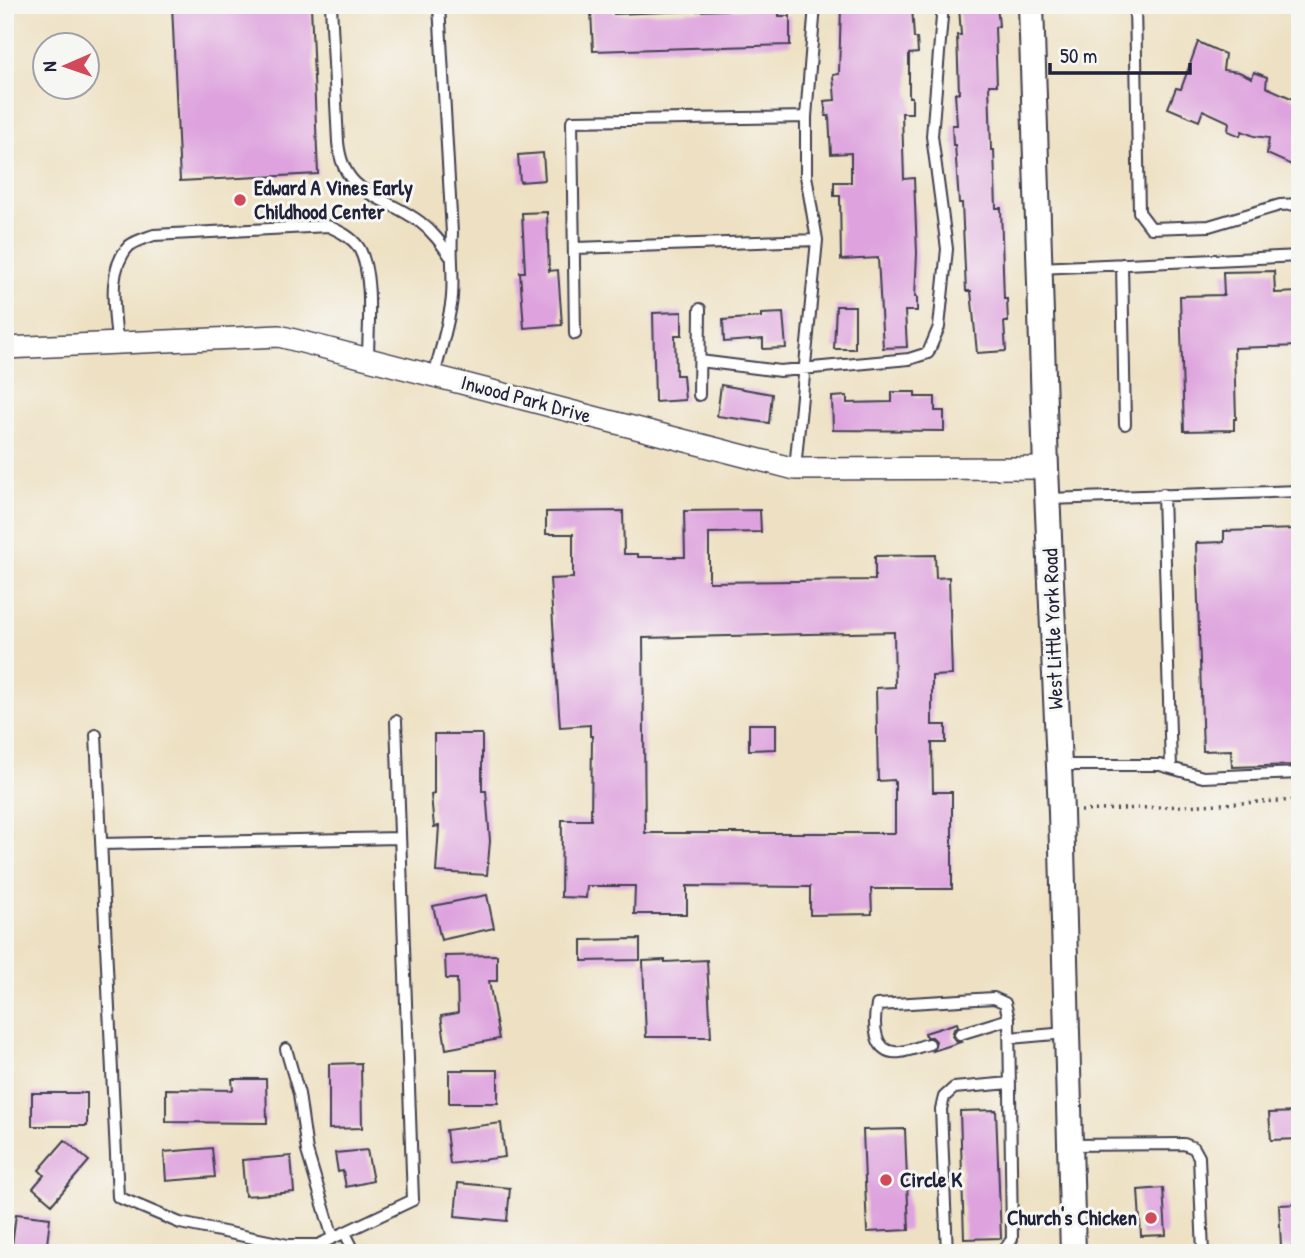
<svg xmlns="http://www.w3.org/2000/svg" width="1305" height="1258" viewBox="0 0 1305 1258" font-family="'Patrick Hand',sans-serif">
<style>
.building{fill:#dea3de;fill-rule:evenodd}
.lines{fill:none;stroke-linecap:round;stroke-linejoin:round}
.service-casing{stroke:#413f4f;stroke-width:14}
.minor-casing{stroke:#413f4f;stroke-width:24}
.tertiary-casing{stroke:#413f4f;stroke-width:28}
.path{stroke:#413f4f;stroke-width:3.5;stroke-dasharray:2 5;stroke-linecap:butt}
.service{stroke:#fff;stroke-width:10}
.minor{stroke:#fff;stroke-width:21}
.tertiary{stroke:#fff;stroke-width:24}
.poi-dot{fill:#d1495b;stroke:#f6f6f2;stroke-width:2.5}
.labels{text-anchor:middle;stroke-width:6;stroke-linejoin:round;paint-order:stroke}
.poi-label{font-size:21px;font-weight:bold;fill:#22223b;stroke:#f6f6f2;text-anchor:start}
.street-label{font-size:21px;fill:#22223b;stroke:#f6f6f2}
</style>
<rect width="100%" height="100%" fill="#f6f6f2"/>
<filter id="ink" filterUnits="userSpaceOnUse"><feTurbulence type="fractalNoise" baseFrequency=".0143" numOctaves="2"/><feDisplacementMap in="SourceGraphic" scale="14" xChannelSelector="R" yChannelSelector="G"/><feConvolveMatrix kernelMatrix="1 2 1 2 8 2 1 2 1" color-interpolation-filters="sRGB"/></filter>
<filter id="wash" filterUnits="userSpaceOnUse"><feTurbulence type="fractalNoise" baseFrequency=".00686" numOctaves="4" result="noise"/><feDisplacementMap in="SourceGraphic" scale="28" xChannelSelector="R" yChannelSelector="G"/><feGaussianBlur stdDeviation="1.57" result="paint"/><feColorMatrix in="noise" values="0 0 0 0 0 0 0 0 0 0 0 0 0 0 0 0 0 1.4 0 .05"/><feComposite in="paint" operator="in"/></filter>
<g filter="url(#wash)">
<rect width="100%" height="100%" fill="#eee1c3"/>
<g id="blocks">
<!-- building -->
<path class="building" d="M172 5H311L318 174 180 181Z
M912 5 914 38H917L918 53 909 54V97H912V113H902L904 179 914 178 917 253 915 297H917V311H905L907 347 883 348 878 258 841 260 840 196H834V182H851V153L831 154 829 116H826L824 101 835 100 833 75 839 74 841 6Z
M997 5 999 26 995 27 997 85H989L990 114 991 150H994L996 208H1001L1004 299H1007L1008 322H1004L1006 351 977 353 971 291H966L962 203H959L955 145H953L952 125H957L955 93H959L957 35H961L959 7Z
M747 7H779V16H790V45L593 51 591 11 613 10 614 14 747 9Z
M1198 42 1225 54 1223 70 1239 72 1252 78 1254 72 1267 77 1266 87 1300 102V159L1296 167 1267 154 1269 138 1254 136 1242 131 1240 136 1228 131 1229 122 1203 110 1199 121 1168 108 1176 88 1181 89Z
M543 153 545 180 520 182 518 155Z
M547 212 549 271 558 270 562 325 524 328 520 272H525L522 213Z
M1274 271 1275 293 1300 292V346L1234 348 1236 419H1234V430L1184 431 1180 296 1224 295 1223 272Z
M836 306H855V349H834Z
M682 312V335H675L676 375H683L685 400 655 402 653 313Z
M783 313 786 348 763 349V339L724 342 723 320 761 317V314Z
M721 385 772 394 769 423 717 416Z
M892 392H915V397H935V411H944V431L833 430 832 397 847 396V403L892 402Z
M760 510 761 532 709 533V582L875 580V556L935 555 936 578 949 577 952 675 932 676V725H946V743H932L933 792H952V889H871L872 914 810 915V887L687 886V914H634L635 886H587L586 898 561 897 562 820H591L592 736H590V725L560 727 550 579 573 578V534H546V512L623 511 624 554H638V557H685L684 511ZM894 632 895 687 876 688 878 781 894 780 895 782V833H645L643 638Z
M1300 529V765L1232 767 1231 750 1203 751 1196 543 1224 542V531Z
M749 724H776V749L749 750Z
M434 734H482V791H486L490 841 487 875 436 872 439 826 434 827 431 795 434 794Z
M487 895 494 928 441 940 433 906Z
M640 939V960L582 961V940Z
M497 955V981H489L499 1039 446 1049 441 1016 458 1013 457 979H446L445 956Z
M665 960V962L707 960 711 1037H646L643 961Z
M957 1023 958 1026 954 1029 952 1036 955 1040 961 1042 933 1051 936 1041 932 1037H926L925 1033Z
M361 1063 362 1128 329 1129V1064Z
M449 1070H498V1103H449Z
M232 1079H266L267 1123 166 1122V1089L233 1090Z
M32 1093H87V1126H32Z
M996 1110 1001 1238 964 1239 960 1111Z
M1300 1112V1139L1271 1140 1269 1113Z
M501 1123 505 1157 450 1164 446 1130Z
M905 1129 909 1230 867 1232 863 1130Z
M65 1140 89 1161 52 1204 33 1188 44 1175 39 1170Z
M212 1148 215 1177 166 1181 164 1152Z
M367 1150 373 1181 346 1187 343 1171 338 1172 335 1153Z
M291 1156 294 1192 245 1196 242 1160Z
M458 1183 510 1188 507 1221 455 1216Z
M1163 1188 1166 1235 1141 1236 1138 1190Z
M1300 1204V1247H1281L1279 1205Z
M16 1214 50 1218 46 1253H11Z"/>
</g>
</g>
<g filter="url(#ink)">
<use href="#blocks" fill-opacity="0" stroke="#413f4f" stroke-width="2"/>
<g class="lines">
<defs>
<path id="service" d="M331 5 338 142C343 197 383 194 420 222 433 232 441 243 450 256
M1135 5 1139 212 1151 228 1209 226 1280 205 1300 204
M575 248 817 240
M1122 264 1125 424
M1039 268 1300 256
M575 334 572 121 806 117
M117 342C115 313 106 270 129 246 135 241 146 238 154 235L328 226C339 231 352 237 359 248 374 275 368 328 368 359
M700 361 780 371 909 359 928 353 939 327 947 249 932 136 943 5
M434 376C440 352 447 329 451 305 455 282 450 257 452 233L439 5
M699 395 700 309
M795 469 817 240 806 176V117L815 5
M1163 494 1171 768
M1047 499 1300 491
M96 735 118 1197 180 1223 288 1245H318L413 1200 396 721
M1059 765H1160L1203 777 1300 773
M101 844 400 838
M960 1034 1009 1019
M1010 1038 1066 1033
M929 1044C920 1046 910 1051 900 1052 873 1056 873 1023 877 1005L994 998 1005 1003 1009 1019 1012 1239 1005 1249 998 1253
M286 1049 299 1094 307 1151 333 1238
M1070 1145 1184 1144 1194 1148 1199 1157 1203 1253
M345 1233 355 1253
M947 1253 941 1109 944 1097 954 1088 1010 1083"/>
<path id="minor" d="M5 348 279 336 795 469 1046 468"/>
<path id="tertiary" d="M1031 5 1046 468 1061 812 1073 1253"/>
</defs>
<!-- service casing -->
<use href="#service" class="service-casing"/>
<!-- minor casing -->
<use href="#minor" class="minor-casing"/>
<!-- tertiary casing -->
<use href="#tertiary" class="tertiary-casing"/>
<!-- path -->
<path class="path" d="M1081 811 1300 800"/>
<!-- service -->
<use href="#service" class="service"/>
<!-- minor -->
<use href="#minor" class="minor"/>
<!-- tertiary -->
<use href="#tertiary" class="tertiary"/>
</g>
</g>
<!-- markers -->
<g class="poi-dot">
<circle cx="240" cy="200" r="7"/>
<circle cx="886" cy="1180" r="7"/>
<circle cx="1151" cy="1218" r="7"/>
</g>
<g class="labels">
<!-- poi labels -->
<g class="poi-label">
<text x="254" y="195">Edward A Vines Early<tspan x="254" dy="24">Childhood Center</tspan></text>
<text x="900" y="1187">Circle K</text>
<text x="1137" y="1225" text-anchor="end">Church's Chicken</text>
</g>
<!-- street labels -->
<g class="street-label">
<text transform="translate(526 399) rotate(15)" y="7">Inwood Park Drive</text>
<text transform="translate(1053 629) rotate(-92)" y="7">West Little York Road</text>
</g>
</g>
<!-- margin -->
<rect width="1305" height="1258" fill="none" stroke="#f6f6f2" stroke-width="28"/>
<!-- north arrow -->
<g transform="translate(66 66) rotate(268)"><circle r="33" fill="#f6f6f2" stroke="#a1a1a9" stroke-width="2"/>
<path d="M0-5L12 26L0 18L-12 26Z" fill="#d1495b"/>
<text y="-10" font-size="19" font-weight="bold" text-anchor="middle" fill="#22223b">N</text>
</g>
<!-- scale -->
<path d="M1050 63v10h140v-10" fill="none" stroke="#22223b" stroke-width="3.5"/>
<text x="1060" y="63" font-size="21" fill="#22223b" stroke="#f6f6f2" stroke-width="5" paint-order="stroke">50 m</text>
</svg>
